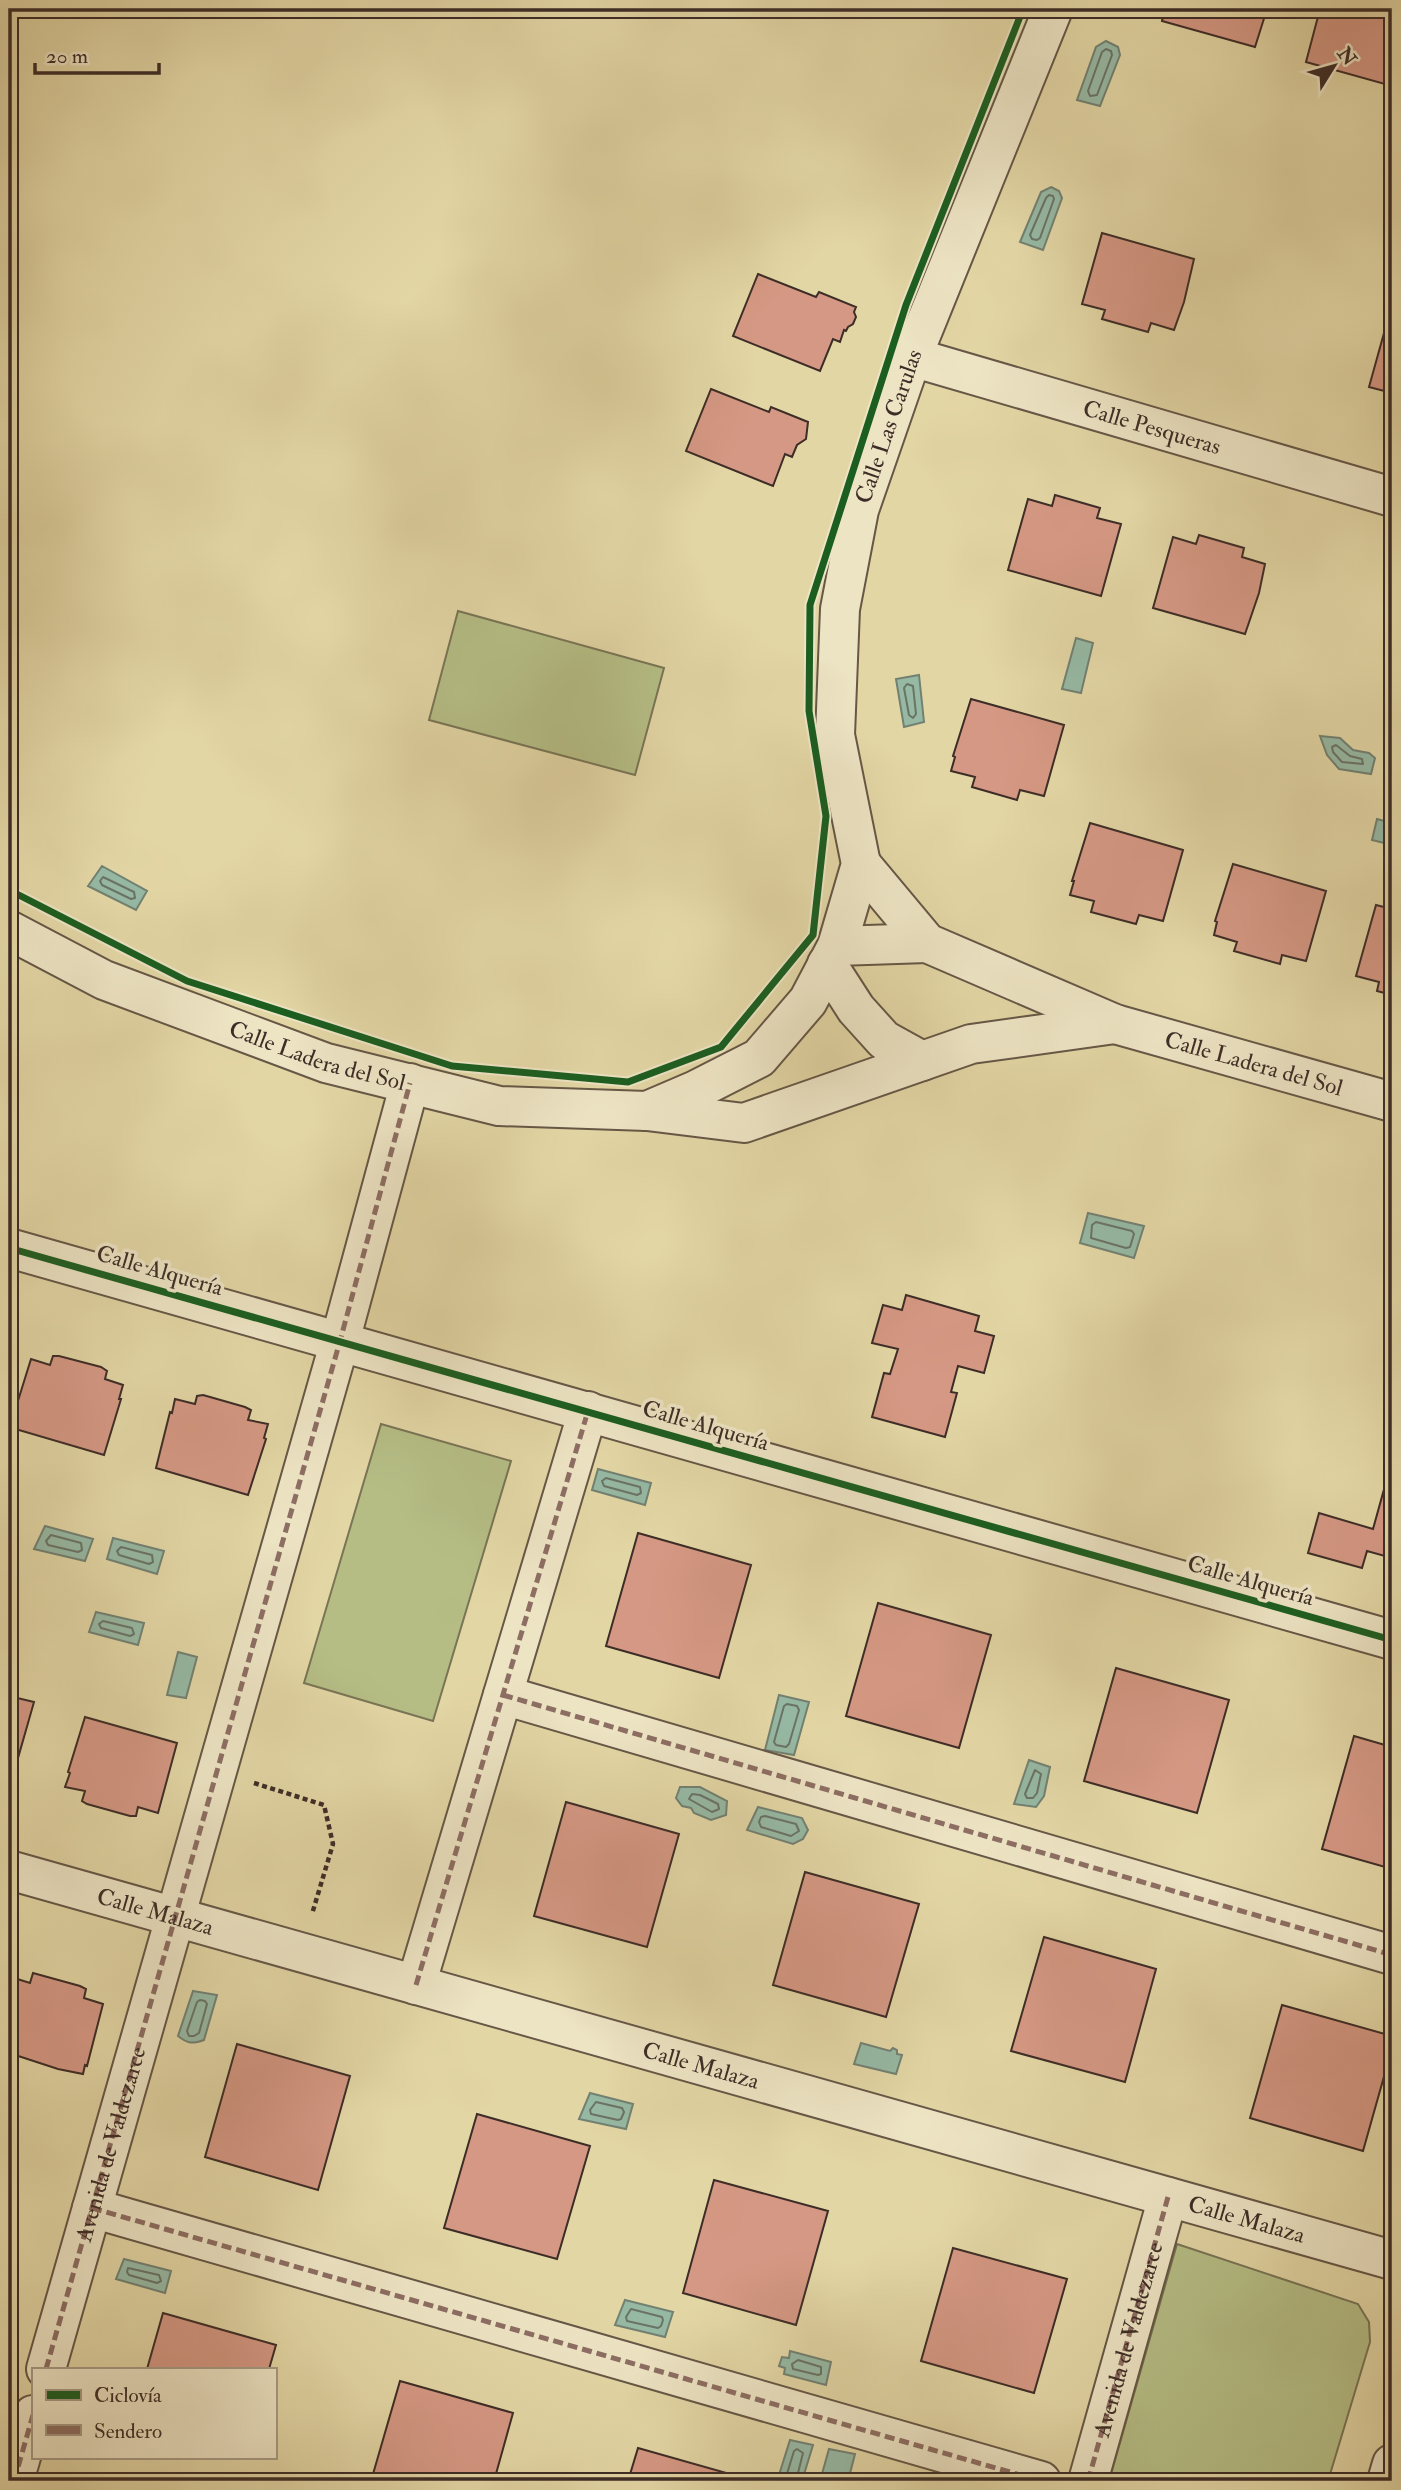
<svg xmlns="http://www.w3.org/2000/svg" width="1401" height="2490" viewBox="0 0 1401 2490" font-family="'IM FELL Double Pica',serif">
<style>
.green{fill:#b5bd85;stroke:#797556;stroke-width:2}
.water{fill:#96b9a4;stroke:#728172;stroke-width:2}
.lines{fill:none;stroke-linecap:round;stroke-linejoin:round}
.shore{stroke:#6a7366;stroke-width:2}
.building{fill:#d59884;stroke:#3d2d27;stroke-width:2}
.minor-casing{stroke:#665746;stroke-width:42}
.path{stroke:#3d2d27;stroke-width:4.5;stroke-dasharray:5 3.5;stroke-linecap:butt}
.minor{stroke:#ede4c4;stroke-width:38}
.quiet{stroke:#8d6e63;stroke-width:5;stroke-dasharray:10 5;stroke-linecap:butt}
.cycleway-casing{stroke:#ede4c4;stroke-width:11}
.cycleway{stroke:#1b5e20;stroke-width:7}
.labels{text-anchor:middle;stroke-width:7;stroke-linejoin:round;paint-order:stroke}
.street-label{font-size:23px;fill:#3d2d27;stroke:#ede4c4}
</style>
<rect width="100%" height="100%" fill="#e3d6a5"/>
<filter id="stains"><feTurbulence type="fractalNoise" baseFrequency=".00286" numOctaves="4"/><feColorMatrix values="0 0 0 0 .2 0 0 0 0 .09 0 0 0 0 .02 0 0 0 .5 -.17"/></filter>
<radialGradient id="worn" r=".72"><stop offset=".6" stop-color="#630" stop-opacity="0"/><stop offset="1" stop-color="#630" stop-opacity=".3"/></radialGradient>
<!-- green -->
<path class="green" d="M458 611 664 668 635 775 429 720Z
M381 1424 511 1461 433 1721 304 1683Z
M1177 2244 1358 2304 1369 2322 1370 2342 1328 2481H1109Z"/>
<!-- water -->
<path class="water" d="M1106 41 1118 47 1120 55 1100 106 1077 100 1096 47Z
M1051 187 1059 191 1062 198 1043 250 1020 242 1041 192Z
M1076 638 1093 643 1081 693 1062 689Z
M919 675 924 722 904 727 896 679Z
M1320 736 1340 738 1353 750 1369 753 1375 758 1371 774 1339 769 1327 755Z
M1377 819 1392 823V845L1372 840Z
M102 866 147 891 136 910 88 886Z
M1088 1213 1144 1226 1134 1258 1080 1243Z
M598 1469 651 1483 645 1505 592 1490Z
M45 1526 93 1539 85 1561 34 1549Z
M113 1538 164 1551 157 1574 107 1559Z
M96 1612 144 1623 138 1645 89 1632Z
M178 1652 197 1657 186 1698 167 1695Z
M779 1695 809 1702 794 1755 765 1750Z
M1029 1760 1050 1767 1044 1796 1036 1807 1014 1804Z
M680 1787H700L727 1801 726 1815 711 1820 694 1813 691 1808 682 1806 676 1798Z
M758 1807 802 1818 808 1830 803 1839 793 1844 747 1830Z
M193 1991 217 1995 204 2040C193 2044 188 2044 178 2036Z
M861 2043 890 2051 893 2048 897 2050V2054L902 2055 896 2074 854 2064Z
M590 2093 633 2104 626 2129 579 2119Z
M124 2259 171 2271 165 2293 116 2279Z
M625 2300 673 2312 665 2337 615 2325Z
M790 2351 831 2362 826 2385 784 2374 785 2368 779 2366 782 2357 789 2358Z
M790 2440 813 2445 802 2481H768L770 2474 779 2475Z
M829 2449 855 2454 848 2481H820Z"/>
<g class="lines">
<!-- shore -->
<path class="shore" d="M1106 49 1111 51 1112 55 1097 95 1090 96 1088 91 1102 52Z
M1049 195 1053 196 1054 199 1040 238 1037 240 1032 239 1030 235 1046 198Z
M907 684 913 686 916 714 913 718 909 715 904 688Z
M1336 745 1350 756 1362 759 1363 764 1342 762 1333 752 1332 747Z
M103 877 134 892 135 898 131 899 102 885 100 881Z
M1096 1222 1132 1231 1134 1234 1130 1247 1126 1248 1091 1238 1092 1225Z
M606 1478 640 1487 641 1493 637 1495 604 1486 602 1481Z
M51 1535 81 1543 82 1550 78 1552 48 1545 46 1541Z
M121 1547 152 1555 153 1562 149 1564 119 1555 117 1551Z
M103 1621 132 1628 134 1634 130 1636 101 1628 99 1624Z
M787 1704 797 1706 799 1710 789 1744 786 1747 776 1745 774 1742 784 1706Z
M1035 1770 1041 1774 1037 1793 1033 1798H1027L1025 1794Z
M692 1794 700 1795 718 1804 719 1809 712 1812 689 1799Z
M765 1816 796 1824 799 1831 791 1836 761 1827 759 1822 761 1817Z
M200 2000 205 2001 207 2004 199 2033 194 2036H189L187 2031 197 2002Z
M596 2102 622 2108 624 2112 621 2119 618 2120 591 2114 590 2110Z
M128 2268 159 2275 161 2281 157 2283 129 2275 127 2272Z
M631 2309 662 2317 663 2320 661 2326 658 2328 627 2321 626 2317Z
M798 2360 821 2367V2374L818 2375 793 2369 792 2364Z
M782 2481 786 2477 794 2451 797 2449 803 2453 796 2481"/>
</g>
<!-- building -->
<path class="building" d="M1164 9H1267L1255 47 1162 21Z
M1320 9H1392V86L1306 62Z
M1102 233 1194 259 1184 302 1174 330 1151 323 1148 332 1102 319 1105 310 1082 304Z
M758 274 816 297 819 292 856 307 854 312 856 317 853 324 848 327 846 331 844 330 840 342 833 339 820 371 733 336Z
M1389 315 1392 316V393L1369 387Z
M711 389 769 412 771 407 808 422 806 439 797 445 792 457 785 454 773 486 686 451Z
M1055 495 1100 508 1097 518 1121 524 1101 596 1008 570 1028 499 1052 506Z
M1199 535 1244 548 1242 557 1265 564 1259 593 1245 634 1153 608 1173 537 1196 544Z
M971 699 1064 725 1044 796 1020 790 1017 800 972 787 975 777 951 771 955 757 953 756Z
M1090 823 1183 850 1163 921 1139 915 1136 924 1091 912 1094 901 1070 895 1074 881H1072Z
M1233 864 1326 891 1306 961 1282 955 1280 964 1234 951 1237 942 1214 935 1217 922 1215 921Z
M1376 905 1392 909V995L1377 991 1379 982 1356 976Z
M906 1295 979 1316 975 1331 994 1336 984 1373 958 1366 951 1392 957 1393 945 1437 872 1417 884 1373 890 1374 898 1349 872 1343 883 1305 902 1310Z
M53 1356H59L101 1367 107 1371 105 1379 123 1385 119 1399H121L104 1455 12 1428V1420L31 1359 50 1365Z
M203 1395 245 1407 251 1410 248 1420 268 1424 264 1438 266 1439 248 1495 156 1468 170 1412 172 1413 175 1399 195 1404 197 1396Z
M1391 1464 1392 1558 1367 1551 1362 1568 1308 1553 1319 1513 1373 1529Z
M638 1533 751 1565 719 1678 606 1646Z
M878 1603 991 1635 959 1748 846 1716Z
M1116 1668 1229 1700 1197 1813 1084 1781Z
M9 1696 34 1702 14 1772 9 1771Z
M85 1717 177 1743 158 1813 138 1807 136 1816H130L87 1804 82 1801 85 1791 65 1787 70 1773 68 1772Z
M1354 1736 1392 1747V1869L1322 1849Z
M566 1802 679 1834 647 1947 534 1916Z
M805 1872 919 1904 886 2017 773 1985Z
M1044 1937 1156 1969 1125 2082 1011 2051Z
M33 1973 80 1986 86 1989 84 1998 103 2004 87 2066 85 2065 83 2074 58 2069 9 2053V1984L11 1977 30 1983Z
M1282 2005 1392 2036V2048L1363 2151 1250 2118Z
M237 2044 350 2076 318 2190 205 2157Z
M477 2114 590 2146 557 2259 444 2228Z
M714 2180 828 2211 796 2325 683 2293Z
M953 2248 1067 2279 1034 2393 921 2361Z
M163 2313 276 2345 269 2369H147Z
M9 2319 14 2320 9 2344Z
M400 2381 513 2413 494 2481H371Z
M638 2448 751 2480 750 2481H628Z"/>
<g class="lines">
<defs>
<g id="minor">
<path id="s1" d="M912 357 1392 497"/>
<path id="s2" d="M861 864 927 943 1115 1024 1392 1102"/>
<path id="s3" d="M9 930 104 980 326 1063 499 1106 647 1111 744 1123 971 1044 1115 1024"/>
<path d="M837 946 927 943"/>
<path d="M827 964 856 1009 884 1040 922 1061"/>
<path id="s4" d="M647 1111 696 1090 759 1058 808 1001 837 946 861 864 835 735 840 609 859 510 912 357 1053 9"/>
<path d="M9 1248 1392 1640"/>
<path d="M503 1695 1392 1955"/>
<path id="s5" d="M9 1870 1392 2260"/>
<path d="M416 1985 588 1411"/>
<path d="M92 2208 1041 2481"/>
<path d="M46 2369 340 1341 410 1083"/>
<path d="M14 2481 33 2415"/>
<path id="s6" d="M1088 2481 1168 2197"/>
<path d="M1387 2481 1392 2464"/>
</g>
</defs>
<!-- minor casing -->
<use href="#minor" class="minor-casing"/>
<!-- path -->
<path class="path" d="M254 1783 324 1805 333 1844 312 1914"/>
<!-- minor -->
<use href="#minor" class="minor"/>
<!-- quiet -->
<g class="quiet">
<path d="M503 1695 1392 1955"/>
<path d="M416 1985 588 1411"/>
<path d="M92 2208 1041 2481"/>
<path id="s7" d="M46 2369 340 1341 410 1083"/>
<path d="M14 2481 33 2415"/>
<path d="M1088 2481 1168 2197"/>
</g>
<defs>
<path id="cycleway" d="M9 890 187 981 452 1066 628 1082 721 1047 813 935 826 816 809 711 810 605 906 305 1023 9
M9 1248 1392 1640"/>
</defs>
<!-- cycleway casing -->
<use href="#cycleway" class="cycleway-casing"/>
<!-- cycleway -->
<use href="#cycleway" class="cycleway"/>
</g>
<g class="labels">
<!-- street labels -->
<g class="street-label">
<text dy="8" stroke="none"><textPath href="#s4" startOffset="794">Calle Las Carulas</textPath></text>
<text dy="8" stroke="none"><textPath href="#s1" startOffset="250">Calle Pesqueras</textPath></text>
<text dy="8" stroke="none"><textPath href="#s3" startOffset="334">Calle Ladera del Sol</textPath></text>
<text dy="8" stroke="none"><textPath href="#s2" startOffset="452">Calle Ladera del Sol</textPath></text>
<text transform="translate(160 1270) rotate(16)" y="8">Calle Alquería</text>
<text transform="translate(706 1425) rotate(16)" y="8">Calle Alquería</text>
<text transform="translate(1251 1580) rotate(16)" y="8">Calle Alquería</text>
<text dy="8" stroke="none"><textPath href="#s5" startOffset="152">Calle Malaza</textPath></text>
<text dy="8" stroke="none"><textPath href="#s5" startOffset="719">Calle Malaza</textPath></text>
<text dy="8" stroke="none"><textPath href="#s7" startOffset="234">Avenida de Valdezarce</textPath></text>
<text dy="8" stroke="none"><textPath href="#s5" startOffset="1286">Calle Malaza</textPath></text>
<text dy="8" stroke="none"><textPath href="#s6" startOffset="147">Avenida de Valdezarce</textPath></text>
</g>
</g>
<!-- margin -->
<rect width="1401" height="2490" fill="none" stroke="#e3d6a5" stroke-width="35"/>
<rect x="10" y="10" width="1380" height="2469" fill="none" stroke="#3d2d27" stroke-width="3.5"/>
<rect x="18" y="18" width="1366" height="2455" fill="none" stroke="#3d2d27" stroke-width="2"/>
<!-- legend -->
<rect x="32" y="2368" width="245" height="91" fill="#ede4c4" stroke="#a79b85" stroke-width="2"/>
<rect x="46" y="2390" width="35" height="10" fill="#1b5e20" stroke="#a79b85" stroke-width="2"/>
<text x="94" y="2402" font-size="21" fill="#3d2d27">Ciclovía</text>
<rect x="46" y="2425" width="35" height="10" fill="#8d6e63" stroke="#a79b85" stroke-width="2"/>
<text x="94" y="2438" font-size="21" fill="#3d2d27">Sendero</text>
<!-- north arrow -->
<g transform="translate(1334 66) rotate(53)" stroke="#ede4c4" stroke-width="5" paint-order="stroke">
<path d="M0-5L12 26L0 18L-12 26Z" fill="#3d2d27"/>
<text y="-10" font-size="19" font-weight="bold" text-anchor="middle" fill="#3d2d27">N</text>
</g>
<!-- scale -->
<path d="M35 63v10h124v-10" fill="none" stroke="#3d2d27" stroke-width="3.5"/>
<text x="46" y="63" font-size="21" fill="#3d2d27" stroke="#ede4c4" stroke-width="5" paint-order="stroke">20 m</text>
<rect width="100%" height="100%" filter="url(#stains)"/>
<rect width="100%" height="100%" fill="url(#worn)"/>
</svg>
